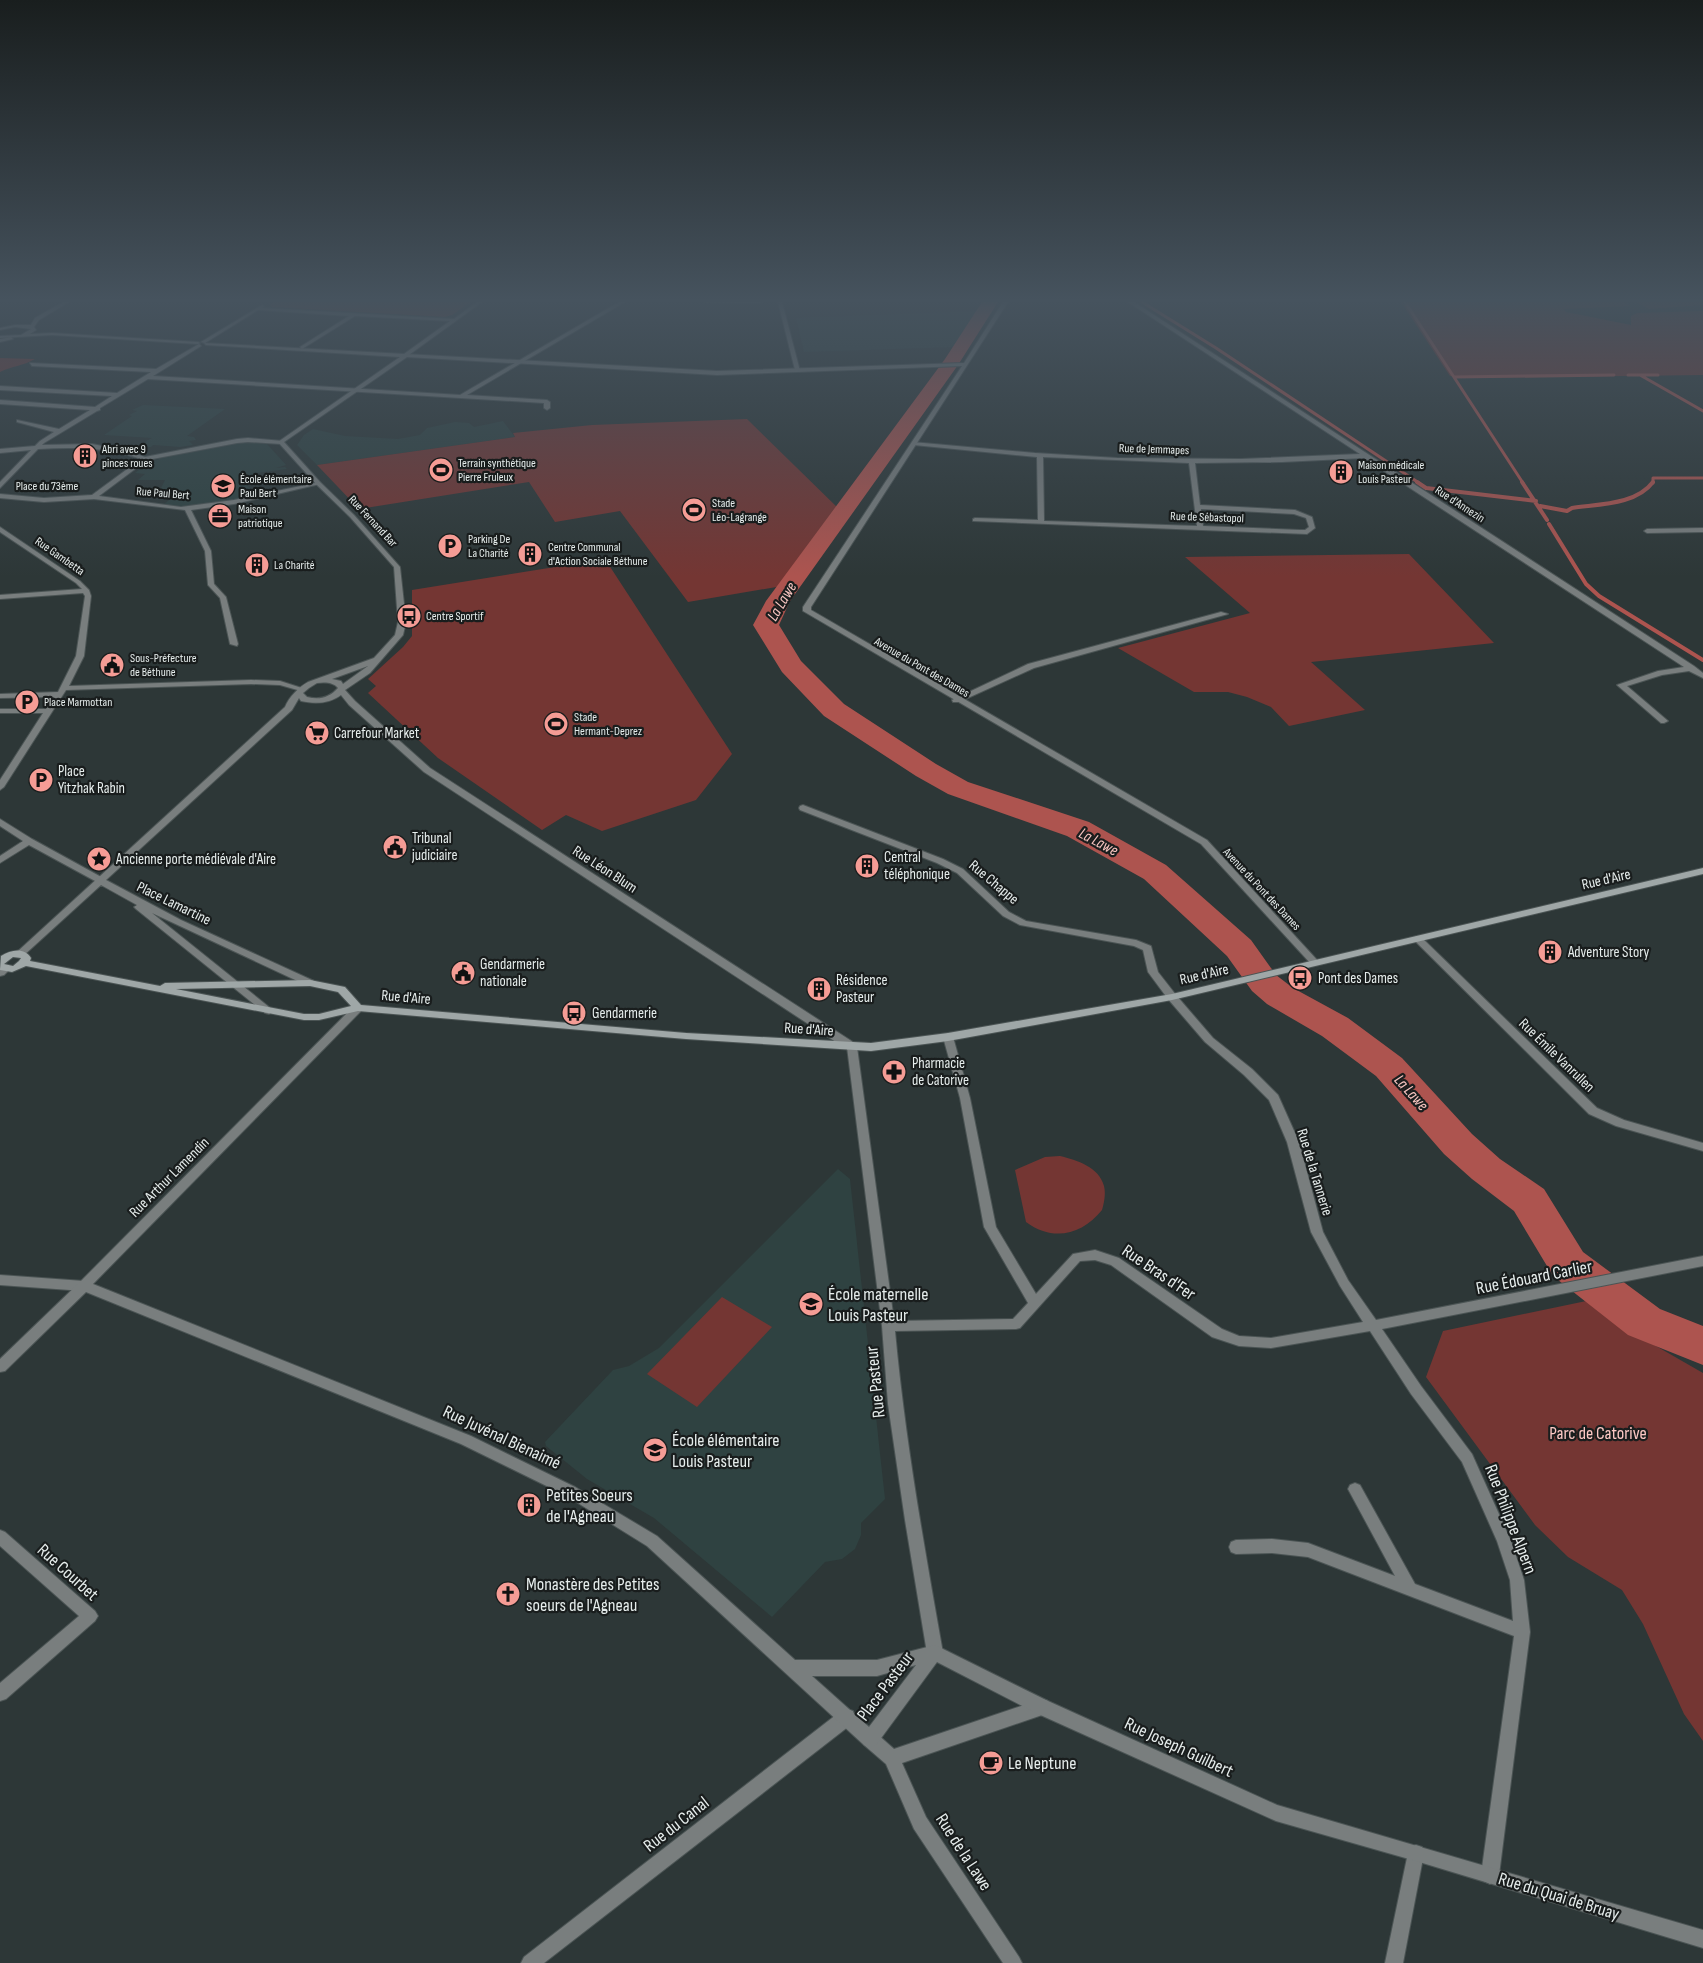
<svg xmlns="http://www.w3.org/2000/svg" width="1703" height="1963" viewBox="0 0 1703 1963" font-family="'Sofia Sans Condensed',sans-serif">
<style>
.built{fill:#2f4241}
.green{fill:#743633}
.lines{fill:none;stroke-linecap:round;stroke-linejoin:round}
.stream-far1{stroke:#ad544f;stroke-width:3}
.stream{stroke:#ad544f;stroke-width:4}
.river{fill:#ad544f;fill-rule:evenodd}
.minor-casing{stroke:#4b5454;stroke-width:2}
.tertiary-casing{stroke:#4b5454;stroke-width:2}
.secondary-casing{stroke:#4b5454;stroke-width:2}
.minor{fill:#797e7e;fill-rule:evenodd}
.tertiary{fill:#797e7e;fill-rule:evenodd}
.secondary{fill:#9fa7a7;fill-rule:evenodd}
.labels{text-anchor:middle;stroke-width:4.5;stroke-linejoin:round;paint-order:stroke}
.far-poi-label{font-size:12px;fill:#e6edec;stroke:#191d1d;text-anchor:start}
.far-street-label{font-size:12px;fill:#e6edec;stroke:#191d1d}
.poi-label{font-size:15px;fill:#e6edec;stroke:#191d1d;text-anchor:start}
.street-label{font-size:15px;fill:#e6edec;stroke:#191d1d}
.water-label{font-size:16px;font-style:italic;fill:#f8c5c0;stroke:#191d1d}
.near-street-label{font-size:18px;fill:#e6edec;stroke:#191d1d}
.near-poi-label{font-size:18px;fill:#e6edec;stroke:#191d1d;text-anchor:start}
.near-park-label{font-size:18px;fill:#fcc8c4;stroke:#191d1d}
</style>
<rect width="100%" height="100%" fill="#2d3737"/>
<!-- built -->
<path class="built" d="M978 311 955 347 804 352 796 318Z
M143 405 185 407 225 409 187 436 194 437 196 440 189 441 193 445 180 447 153 445 151 447H144L146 441 152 438 104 435 132 416 129 415 137 411 132 410Z
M503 421 515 437 317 465 297 445 304 435 313 429 345 436 398 439 420 435 427 428 455 422 469 423 474 427Z
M246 442 267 444 286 465 276 468 285 467 287 469 257 473V481L245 482 252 491 241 493 242 499 183 506 163 505 180 491 160 490 165 480H138L145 474 135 473 146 464 162 458Z
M838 1169 850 1179 885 1499 861 1523V1535L855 1549 842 1559 825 1562 772 1617 654 1518 587 1479 546 1446 545 1442 613 1370 629 1366 659 1348Z"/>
<!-- green -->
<path class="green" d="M274 302H471L452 315 445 317 272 307 270 305Z
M1401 302H1623L1630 306 1564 309 1566 312 1631 325V316L1637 313 1703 311V375L1468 378 1450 376Z
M1636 302H1703V305L1649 309Z
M0 358 35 359C23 366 12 366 0 372Z
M747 419 840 510 818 537 788 585 688 602 620 511 555 522 529 482 359 509 317 465 515 437 513 433 592 425Z
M1409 554 1494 643 1311 662 1365 710 1289 726 1271 707 1247 697 1228 692H1194L1118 648 1250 613 1185 557Z
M605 559 732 754 696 800 602 831 566 815 542 830 438 758 368 693 376 686 368 679 403 647 412 636V590Z
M1060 1156C1077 1160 1099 1167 1104 1186 1106 1194 1104 1203 1102 1210 1082 1235 1053 1242 1026 1222L1015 1170 1045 1157Z
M722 1297 772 1327 697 1407 647 1374Z
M1591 1300 1642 1338 1703 1373V1741L1684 1714 1643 1624 1622 1590 1568 1557 1535 1525 1426 1377 1443 1331Z"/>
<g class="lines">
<!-- stream-far1 -->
<path class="stream-far1" d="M1142 302 1216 348 1419 483
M1405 302 1523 483
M1628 375H1658
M1640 375 1703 411
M1454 377 1614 375
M1653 483V478H1703"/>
<!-- stream -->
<path class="stream" d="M1417 482 1426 488 1536 501
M1522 482 1547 520
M1540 506 1567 511 1572 508C1598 504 1636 505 1653 482
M1549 524 1586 584 1599 596 1703 660"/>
<!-- river -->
<path class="river" d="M982 302H998L958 365 790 601 779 625 801 661 844 704 936 764 968 782 1089 822 1166 865 1251 940 1276 975 1293 988 1348 1018 1402 1058 1472 1134 1500 1159 1544 1189 1583 1252 1660 1309 1703 1326V1365L1628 1335 1553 1276 1514 1211 1472 1179 1444 1154 1376 1076 1322 1036 1267 1004 1252 991 1227 956 1144 879 1067 836 948 794 916 776 824 716 782 672 753 625 766 601 945 359Z"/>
<defs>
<path id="minor" d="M477 302H482L406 357 404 354 450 321 355 316 302 349 300 347 349 316 258 310 205 343 201 342 262 305 264 306 262 308 454 319Z
M619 302H625L467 395 547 400 550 402V408L547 410 544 408V403L148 379 100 408V410L97 411 44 443 42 445 92 444 128 451 145 457 237 439 248 438 283 441V443L281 444 248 442 237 443 147 460 99 496 181 507 234 500 320 482V484L234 504 191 510 211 551 214 584 226 597 238 644 237 646 230 644 220 598 208 585 205 551 185 510 94 499 44 502 0 498V494L44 498 92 495 141 459C107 447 74 447 38 449L0 488V482L31 450 0 453V449L35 446 40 441 54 432 17 422V420L59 429 90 410 0 404V400L95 407 112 396 0 390V386L117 393 151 372 32 366 30 363 156 369 199 344 201 346 153 376 460 395Z
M705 302H762L760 303Z
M778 302H782L800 371 795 370Z
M1128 302H1134L1694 666 1703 673V678L1689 671 1662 675 1627 686 1668 721 1664 723H1661L1617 685 1658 671 1684 667 1364 458 1282 462 1195 463 1200 505 1295 510 1312 517 1315 528 1307 534 973 521V519L975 518 1038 520 1037 457 914 445 912 444V442L1035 453 1117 458 1241 459 1360 454ZM1043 457 1189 463 1197 526 1044 521ZM1201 509 1294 514 1306 518 1309 527 1305 530H1300L1203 526Z
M11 337 13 339 0 342V339Z
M0 527 80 581 89 590 91 596 84 656 69 686 251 680 280 681 305 689 301 691 280 685 251 684 66 690 4 787 0 790V780L43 713H0V709H46L54 697 0 698V694L58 692 76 656 85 596 83 593 0 599V595L82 589 76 583 0 532Z
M1703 528V532L1647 533 1644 531 1647 529Z
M1221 612 1228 614 1034 668 959 702H953L952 700 1028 664Z
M803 805 943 859 963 869 1009 912 1026 921 1136 940 1151 946 1158 972 1176 995 1213 1038 1252 1069 1278 1095 1299 1142 1323 1232 1348 1280 1376 1320 1703 1256V1266L1382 1329 1421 1386 1472 1454 1511 1541 1524 1580 1530 1632 1499 1875 1496 1881 1490 1884 1484 1881 1481 1875 1514 1636 1308 1557 1272 1553 1236 1554 1231 1552 1229 1547 1231 1542 1236 1540 1272 1539 1308 1543 1395 1576 1348 1489 1350 1485 1355 1483 1360 1485 1415 1584 1513 1621 1510 1580 1497 1541 1462 1462 1411 1394 1370 1331 1271 1348 1239 1346 1212 1337 1111 1265 1095 1260 1080 1261 1020 1328 1016 1329 895 1331C905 1439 924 1546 943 1653L940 1658 935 1661 930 1658 927 1653 905 1520 888 1404 882 1326 847 1047 848 1044H856L857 1047 894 1321 1013 1319 1028 1303 984 1227 960 1098 943 1037 948 1033 953 1037 970 1098 996 1227 1036 1294 1073 1254 1095 1250 1119 1258 1222 1329 1239 1336 1271 1338 1363 1322 1340 1286 1311 1232 1287 1142 1269 1100 1244 1075 1205 1042 1168 999 1148 972 1143 950 1134 946 1020 925 1003 916 957 873 937 863 800 810 799 808 800 806Z
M0 819 32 839 103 878 105 880 100 883 97 882 29 845 0 863V856L23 841 0 826Z
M1418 936 1421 937 1597 1108 1624 1120 1703 1143V1151L1616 1126 1589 1114 1415 941 1413 939 1415 937Z
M0 1275 84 1281 88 1282 90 1286 88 1290 84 1291 0 1285Z
M0 1530 5 1532 95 1611 98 1616 95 1621 6 1699 0 1701V1683L79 1616 0 1546Z
M1042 1699 1048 1701 1050 1707 1048 1713 902 1763 926 1817 1019 1957 1022 1963H1003L914 1829 886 1764 864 1745 862 1739 864 1733 870 1731 876 1733 894 1749Z
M847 1709 853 1711 855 1717 853 1723 544 1963H521L524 1957 841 1711Z
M1416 1845 1422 1847 1424 1853 1403 1963H1385L1408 1853 1410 1847Z"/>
<path id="tertiary" d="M63 302H69L39 320 34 327 36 330 30 334 52 333 198 342 200 343 198 344 52 335 0 338V336L21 335 31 329 15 327 0 330V328L15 325H31L35 318Z
M1003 302H1008L811 607V610L1207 840 1318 961 1320 963 1318 965H1312L1201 844 803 611V607L962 366 717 375 407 357 284 442 320 482 354 515 400 567 406 622 403 635 370 673 345 690 355 701 430 768 856 1044 857 1047 856 1050H848L424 772 349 705 341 695C329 704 315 704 301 701L299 698 292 710 106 880 181 920 314 981 315 983 314 985H306L152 913 274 1011 269 1014 265 1013 136 909 134 907 137 905 101 885 23 956H17L15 954 17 952 285 707C289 697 299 687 308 682L374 658 395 635 398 622 394 567 350 517 316 484 278 442 400 357 206 345 204 343 717 371 964 363ZM368 666 343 684 341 681 332 679ZM317 683C325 682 333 682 338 688 329 698 319 700 307 697L303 693 309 688Z
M5 966 10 969 4 975 0 976V968Z
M358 1005 362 1006 363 1008 362 1010 93 1284 471 1436 575 1487 657 1536 795 1660H877L935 1645 1048 1701 1277 1805 1703 1930V1948L1416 1861 1276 1821 1036 1713 937 1662 876 1745 870 1747 864 1745 647 1546 565 1495 461 1444 86 1292 5 1371 0 1372V1359L80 1282 354 1006ZM916 1665 869 1727 812 1676H877Z"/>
<path id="secondary" d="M1703 868V874L1172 1000 948 1041 871 1051 686 1039 358 1011 319 1020H304L26 966 12 972 0 970 1 956C11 950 24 947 31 958L30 961 160 986 165 983 310 980 345 987 361 1005 686 1033 871 1043 948 1033 1172 994ZM13 957 21 958 19 961 13 966 4 964ZM310 986 338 992 351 1006 319 1014H304L176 989Z"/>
</defs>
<!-- minor casing -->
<use href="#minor" class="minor-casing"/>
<!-- tertiary casing -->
<use href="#tertiary" class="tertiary-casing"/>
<!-- secondary casing -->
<use href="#secondary" class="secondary-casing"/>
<!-- minor -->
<use href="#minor" class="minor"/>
<!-- tertiary -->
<use href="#tertiary" class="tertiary"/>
<!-- secondary -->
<use href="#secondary" class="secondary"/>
</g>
<!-- sky -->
<linearGradient id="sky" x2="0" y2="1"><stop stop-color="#191e1e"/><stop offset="0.52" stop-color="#46535e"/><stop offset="1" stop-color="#46535e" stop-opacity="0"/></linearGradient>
<rect width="1703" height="577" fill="url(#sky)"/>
<!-- icons -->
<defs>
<symbol id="building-disc" viewBox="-11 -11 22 22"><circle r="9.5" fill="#f59c95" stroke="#191d1d"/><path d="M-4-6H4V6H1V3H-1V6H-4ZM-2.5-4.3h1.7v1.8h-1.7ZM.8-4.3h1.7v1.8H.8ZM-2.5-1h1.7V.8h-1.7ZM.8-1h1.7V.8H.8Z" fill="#111"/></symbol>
<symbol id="stadium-disc" viewBox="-11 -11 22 22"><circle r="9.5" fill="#f59c95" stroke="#191d1d"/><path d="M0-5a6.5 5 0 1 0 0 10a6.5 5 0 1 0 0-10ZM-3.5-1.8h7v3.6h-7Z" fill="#111"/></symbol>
<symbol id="school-disc" viewBox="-11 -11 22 22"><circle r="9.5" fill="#f59c95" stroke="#191d1d"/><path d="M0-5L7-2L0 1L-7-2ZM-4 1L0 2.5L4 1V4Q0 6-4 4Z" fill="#111"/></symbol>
<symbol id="office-disc" viewBox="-11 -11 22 22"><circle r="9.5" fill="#f59c95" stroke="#191d1d"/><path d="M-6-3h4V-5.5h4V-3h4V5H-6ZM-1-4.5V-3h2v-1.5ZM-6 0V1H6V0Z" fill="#111"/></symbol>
<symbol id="parking-disc" viewBox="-11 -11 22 22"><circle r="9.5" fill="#f59c95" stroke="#191d1d"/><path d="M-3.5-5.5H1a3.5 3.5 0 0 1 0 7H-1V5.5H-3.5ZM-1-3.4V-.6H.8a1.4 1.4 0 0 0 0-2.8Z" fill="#111"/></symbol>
<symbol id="bus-disc" viewBox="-11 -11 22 22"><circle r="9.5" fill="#f59c95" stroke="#191d1d"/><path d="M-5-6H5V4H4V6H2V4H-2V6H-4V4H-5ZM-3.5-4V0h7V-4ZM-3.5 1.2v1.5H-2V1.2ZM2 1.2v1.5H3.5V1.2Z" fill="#111"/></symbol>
<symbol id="civic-disc" viewBox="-11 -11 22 22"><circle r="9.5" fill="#f59c95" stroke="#191d1d"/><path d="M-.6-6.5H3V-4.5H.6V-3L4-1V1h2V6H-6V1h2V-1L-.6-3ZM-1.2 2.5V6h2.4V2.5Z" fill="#111"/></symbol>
<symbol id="supermarket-disc" viewBox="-11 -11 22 22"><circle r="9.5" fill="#f59c95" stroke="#191d1d"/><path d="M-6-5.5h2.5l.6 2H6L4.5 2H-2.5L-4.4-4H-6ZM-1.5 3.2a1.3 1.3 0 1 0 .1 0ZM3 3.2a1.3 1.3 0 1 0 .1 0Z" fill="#111"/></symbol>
<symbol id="sight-disc" viewBox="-11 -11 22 22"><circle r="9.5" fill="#f59c95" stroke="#191d1d"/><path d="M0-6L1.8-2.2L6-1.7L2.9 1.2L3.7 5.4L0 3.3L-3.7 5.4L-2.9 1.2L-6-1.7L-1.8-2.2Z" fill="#111"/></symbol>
<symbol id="pharmacy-disc" viewBox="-11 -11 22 22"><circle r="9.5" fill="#f59c95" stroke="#191d1d"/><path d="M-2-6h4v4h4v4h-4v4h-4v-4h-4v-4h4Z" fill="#111"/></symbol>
<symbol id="church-disc" viewBox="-11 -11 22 22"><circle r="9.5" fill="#f59c95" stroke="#191d1d"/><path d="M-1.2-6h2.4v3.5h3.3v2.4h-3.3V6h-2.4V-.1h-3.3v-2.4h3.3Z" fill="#111"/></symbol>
<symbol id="cafe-disc" viewBox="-11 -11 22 22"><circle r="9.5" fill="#f59c95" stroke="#191d1d"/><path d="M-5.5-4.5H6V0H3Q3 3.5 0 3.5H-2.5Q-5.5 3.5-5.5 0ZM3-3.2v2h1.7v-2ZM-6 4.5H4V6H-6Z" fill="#111"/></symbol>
</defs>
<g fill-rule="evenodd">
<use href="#building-disc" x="71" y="442" width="28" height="28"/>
<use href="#stadium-disc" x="427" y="456" width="28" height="28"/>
<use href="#building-disc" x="1327" y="458" width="28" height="28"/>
<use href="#school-disc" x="209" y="472" width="28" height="28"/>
<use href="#stadium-disc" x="680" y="496" width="28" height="28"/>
<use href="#office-disc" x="206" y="502" width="28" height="28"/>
<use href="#parking-disc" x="436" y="532" width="28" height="28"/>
<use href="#building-disc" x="516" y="540" width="28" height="28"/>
<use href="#building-disc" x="243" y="551" width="28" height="28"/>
<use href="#bus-disc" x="395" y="602" width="28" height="28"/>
<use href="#civic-disc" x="98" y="651" width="28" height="28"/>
<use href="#parking-disc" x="13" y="688" width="28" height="28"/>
<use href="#stadium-disc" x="542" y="710" width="28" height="28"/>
<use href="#supermarket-disc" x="303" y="719" width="28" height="28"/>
<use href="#parking-disc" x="27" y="766" width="28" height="28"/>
<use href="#civic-disc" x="381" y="833" width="28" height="28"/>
<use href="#sight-disc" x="85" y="845" width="28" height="28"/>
<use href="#building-disc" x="853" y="852" width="28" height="28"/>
<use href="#building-disc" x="1536" y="938" width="28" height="28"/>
<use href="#civic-disc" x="449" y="959" width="28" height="28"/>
<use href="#bus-disc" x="1286" y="964" width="28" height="28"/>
<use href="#building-disc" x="805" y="975" width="28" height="28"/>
<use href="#bus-disc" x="560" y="999" width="28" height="28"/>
<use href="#pharmacy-disc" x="880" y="1058" width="28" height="28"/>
<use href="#school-disc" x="797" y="1290" width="28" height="28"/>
<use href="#school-disc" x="641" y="1436" width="28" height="28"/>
<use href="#building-disc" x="515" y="1491" width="28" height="28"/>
<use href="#church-disc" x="494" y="1580" width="28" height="28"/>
<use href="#cafe-disc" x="977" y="1749" width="28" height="28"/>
</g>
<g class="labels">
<!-- far-poi labels -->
<g class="far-poi-label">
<text x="102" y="453">Abri avec 9<tspan x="102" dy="14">pinces roues</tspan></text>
<text x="458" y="467">Terrain synthétique<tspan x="458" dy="14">Pierre Fruleux</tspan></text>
<text x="1358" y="469">Maison médicale<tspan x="1358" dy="14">Louis Pasteur</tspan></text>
<text x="240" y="483">École élémentaire<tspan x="240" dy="14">Paul Bert</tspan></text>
<text x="712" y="507">Stade<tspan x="712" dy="14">Léo-Lagrange</tspan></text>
<text x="238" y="513">Maison<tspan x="238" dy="14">patriotique</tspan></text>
<text x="468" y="543">Parking De<tspan x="468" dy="14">La Charité</tspan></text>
<text x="548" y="551">Centre Communal<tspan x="548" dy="14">d'Action Sociale Béthune</tspan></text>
<text x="274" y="569">La Charité</text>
<text x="426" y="620">Centre Sportif</text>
<text x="130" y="662">Sous-Préfecture<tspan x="130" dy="14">de Béthune</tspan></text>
<text x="44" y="706">Place Marmottan</text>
<text x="574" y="721">Stade<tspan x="574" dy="14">Hermant-Deprez</tspan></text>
</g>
<!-- far-street labels -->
<g class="far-street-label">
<text transform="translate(1154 449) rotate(2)" y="4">Rue de Jemmapes</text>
<text x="47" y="490">Place du 73ème</text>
<text transform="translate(163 493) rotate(5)" y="4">Rue Paul Bert</text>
<text transform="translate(1460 504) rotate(33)" y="4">Rue d'Annezin</text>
<text transform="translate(1207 517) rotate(2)" y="4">Rue de Sébastopol</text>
<text transform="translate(373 521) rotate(47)" y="4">Rue Fernand Bar</text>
<text transform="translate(60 556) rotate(35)" y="4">Rue Gambetta</text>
<text transform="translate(922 667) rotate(30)" y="4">Avenue du Pont des Dames</text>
<text transform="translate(1262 889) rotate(47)" y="4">Avenue du Pont des Dames</text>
</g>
<!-- poi labels -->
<g class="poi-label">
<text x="334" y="738">Carrefour Market</text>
<text x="58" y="776">Place<tspan x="58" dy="17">Yitzhak Rabin</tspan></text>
<text x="412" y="843">Tribunal<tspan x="412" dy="17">judiciaire</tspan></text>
<text x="884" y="862">Central<tspan x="884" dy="17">téléphonique</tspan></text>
<text x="116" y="864">Ancienne porte médiévale d'Aire</text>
<text x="1568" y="957">Adventure Story</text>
<text x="480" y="969">Gendarmerie<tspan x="480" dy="17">nationale</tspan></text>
<text x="1318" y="983">Pont des Dames</text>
<text x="836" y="985">Résidence<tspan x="836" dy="17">Pasteur</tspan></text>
<text x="592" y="1018">Gendarmerie</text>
<text x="912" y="1068">Pharmacie<tspan x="912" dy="17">de Catorive</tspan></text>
</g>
<!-- street labels -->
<g class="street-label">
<text transform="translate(605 869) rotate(33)" y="5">Rue Léon Blum</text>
<text transform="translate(1606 879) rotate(-13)" y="5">Rue d'Aire</text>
<text transform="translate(994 882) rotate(40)" y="5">Rue Chappe</text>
<text transform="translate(174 903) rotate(26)" y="5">Place Lamartine</text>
<text transform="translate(1204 974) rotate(-13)" y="5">Rue d'Aire</text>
<text transform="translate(406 997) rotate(5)" y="5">Rue d'Aire</text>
<text transform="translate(809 1029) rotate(4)" y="5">Rue d'Aire</text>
<text transform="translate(1557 1055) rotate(44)" y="5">Rue Émile Vanrullen</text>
<text transform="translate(1315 1172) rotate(73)" y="5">Rue de la Tannerie</text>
<text transform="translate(169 1177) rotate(-45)" y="5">Rue Arthur Lamendin</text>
</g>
<!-- water labels -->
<g class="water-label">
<text transform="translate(781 601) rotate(-59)" y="6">La Lawe</text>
<text transform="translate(1099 841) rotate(28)" y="6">La Lawe</text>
<text transform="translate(1412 1092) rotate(48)" y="6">La Lawe</text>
</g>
<!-- near-street labels -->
<g class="near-street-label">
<text transform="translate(1159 1272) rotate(34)" y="6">Rue Bras d'Fer</text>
<text transform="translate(1534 1277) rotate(-11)" y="6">Rue Édouard Carlier</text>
<text transform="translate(875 1382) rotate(-96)" y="6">Rue Pasteur</text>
<text transform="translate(502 1437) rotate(25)" y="6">Rue Juvénal Bienaimé</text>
<text transform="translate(1511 1519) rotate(69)" y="6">Rue Philippe Alpern</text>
<text transform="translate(68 1572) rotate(42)" y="6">Rue Courbet</text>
<text transform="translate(885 1686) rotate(-53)" y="6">Place Pasteur</text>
<text transform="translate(1179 1747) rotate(25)" y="6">Rue Joseph Guilbert</text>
<text transform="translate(676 1824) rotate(-38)" y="6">Rue du Canal</text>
<text transform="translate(964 1852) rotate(57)" y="6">Rue de la Lawe</text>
<text transform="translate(1559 1896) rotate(17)" y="6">Rue du Quai de Bruay</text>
</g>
<!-- near-poi labels -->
<g class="near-poi-label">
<text x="828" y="1300">École maternelle<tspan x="828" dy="21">Louis Pasteur</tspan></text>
<text x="672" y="1446">École élémentaire<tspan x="672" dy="21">Louis Pasteur</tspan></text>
<text x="546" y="1501">Petites Soeurs<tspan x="546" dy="21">de l'Agneau</tspan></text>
<text x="526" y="1590">Monastère des Petites<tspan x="526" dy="21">soeurs de l'Agneau</tspan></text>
<text x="1008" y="1769">Le Neptune</text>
</g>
<!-- near-park labels -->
<g class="near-park-label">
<text x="1598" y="1439">Parc de Catorive</text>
</g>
</g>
</svg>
